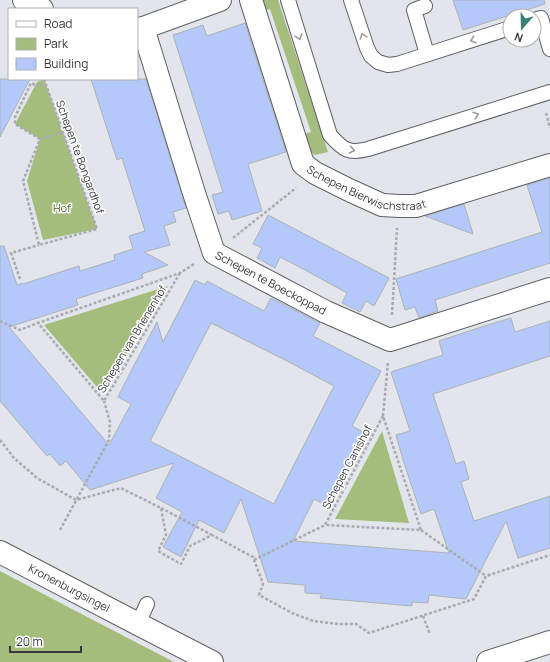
<svg xmlns="http://www.w3.org/2000/svg" width="550" height="662" viewBox="0 0 550 662" font-family="Manrope,sans-serif">
<style>
.green{fill:#a4bd7c}
.building{fill:#b4c9fa;stroke:#aeb1b6;fill-rule:evenodd}
.lines{fill:none;stroke-linecap:round;stroke-linejoin:round}
.lane-casing{stroke:#5e6065;stroke-width:16}
.street-casing{stroke:#5e6065;stroke-width:24}
.path{stroke:#a9abb0;stroke-width:2.5;stroke-dasharray:3 2;stroke-linecap:butt}
.lane{stroke:#fff;stroke-width:14}
.street{stroke:#fff;stroke-width:22}
.oneway{stroke:#9b9c9d}
.labels{text-anchor:middle;stroke-width:3;stroke-linejoin:round;paint-order:stroke}
.street-label{font-size:11px;fill:#37383b;stroke:#fff}
.park-label{font-size:11px;fill:#485d20;stroke:#fff}
</style>
<rect width="100%" height="100%" fill="#e2e5eb"/>
<!-- green -->
<path class="green" d="M257 0H278L328 152 315 155 307 150 301 135 311 132 270 9 261 12Z
M44 79 97 229 43 240 27 181 40 139 15 124 37 82Z
M168 286 102 393 44 325Z
M382 431 409 523 335 519Z
M0 571 68 607 174 662H0Z"/>
<!-- building -->
<path class="building" d="M453 0H544L545 4 463 30Z
M245 23 286 152 248 164 262 211 232 220 229 211 218 214 212 195 223 192 173 35 203 25 207 36Z
M0 79H30L0 137Z
M91 79H146L186 208 173 212 176 222 164 226 170 245 144 252 168 265 142 274 143 278 76 299 78 305 9 327 109 445 131 404 118 397 130 373 157 322 163 342 195 280 205 285 207 281 264 311 271 298 320 323 313 336 381 371 352 426 365 433 327 506 314 499 293 541 449 553 434 509 421 514 403 460 396 435 410 431 391 372 443 355 439 341 484 326 511 318 515 332 550 321V356L433 394 456 464 464 461 469 479 461 482 474 521 550 496V548L518 558 506 521 466 599 429 595 428 603 412 602V606L320 598 322 594 305 593V585L268 582 241 499 224 533 199 520 181 557 163 547 182 512 156 498 174 463 90 490 66 461 60 466 50 454 47 456 0 401V246H4L17 285 22 283 23 284 79 266 80 271 115 260 114 255 133 249 129 236 145 231 122 158 117 160ZM211 323 289 362 334 386 274 504 150 441Z
M550 178V263L435 300 438 311 419 318 415 307 405 310 396 279 542 232 527 185Z
M464 204 473 234 425 216Z
M268 215 389 278 374 306 366 301 360 312 342 303 347 293 305 270 280 257 275 268 257 258 262 248 253 244Z"/>
<g class="lines">
<defs>
<path id="lane" d="M288 0 330 135C343 150 349 154 368 149L550 92
M351 0 367 48 371 56 378 62 388 65 397 64 510 28
M425 6 414 10 427 54
M534 20 541 18 550 49
M138 624 147 604"/>
<g id="street">
<path d="M24 0 42 9"/>
<path id="s1" d="M251 0 303 164 315 173 349 190 382 205 399 206H416L550 165"/>
<path id="s2" d="M143 28 194 193 214 253 326 312 390 340 550 289"/>
<path d="M137 29 143 28 220 0"/>
<path id="s3" d="M0 552 138 624 212 662"/>
<path d="M488 662 550 642"/>
</g>
</defs>
<!-- lane casing -->
<use href="#lane" class="lane-casing"/>
<!-- street casing -->
<use href="#street" class="street-casing"/>
<!-- path -->
<path class="path" d="M44 79 97 229 39 245 23 181 40 139 63 133
M546 113 550 128
M40 139 15 124V117L31 83 40 87 44 79
M233 238 296 188
M180 273 104 401 38 323 180 273 194 264
M20 279 11 253 39 245
M392 315 397 228
M0 321 20 330 38 323
M383 416 325 525 421 530 383 416 388 362
M0 440 14 458 37 478 76 500 121 488 161 508 166 535 158 551 181 564 190 546 212 535 253 557 263 584 259 595 292 613 313 621 338 624H356L369 633 474 599 486 576 550 555
M161 508 212 535
M60 530 109 440 110 422 104 401
M421 530 486 576
M254 560 325 525
M423 616 430 634"/>
<!-- lane -->
<use href="#lane" class="lane"/>
<!-- street -->
<use href="#street" class="street"/>
</g>
<!-- one-way arrows -->
<defs><path id="oneway-chevron" d="M-2-3.5L2.5 0L-2 3.5" fill="none" stroke-width="1.6" stroke-linecap="round" stroke-linejoin="round"/></defs>
<g class="oneway">
<use href="#oneway-chevron" transform="translate(363 36) rotate(-108)"/>
<use href="#oneway-chevron" transform="translate(299 37) rotate(73)"/>
<use href="#oneway-chevron" transform="translate(473 40) rotate(162)"/>
<use href="#oneway-chevron" transform="translate(476 115) rotate(-17)"/>
<use href="#oneway-chevron" transform="translate(352 150) rotate(11)"/>
</g>
<g class="labels">
<!-- street labels -->
<g class="street-label">
<text transform="translate(80 157) rotate(70)" y="4">Schepen te Bongardhof</text>
<text dy="4" stroke="none"><textPath href="#s1" startOffset="242">Schepen Bierwischstraat</textPath></text>
<text dy="4" stroke="none"><textPath href="#s2" startOffset="300">Schepen te Boeckoppad</textPath></text>
<text transform="translate(132 339) rotate(-59)" y="4">Schepen van Brienenhof</text>
<text transform="translate(347 467) rotate(-62)" y="4">Schepen Canishof</text>
<text dy="4" stroke="none"><textPath href="#s3" startOffset="78">Kronenburgsingel</textPath></text>
</g>
<!-- park labels -->
<g class="park-label">
<text x="62" y="212">Hof</text>
</g>
</g>
<!-- legend -->
<rect x="8" y="8" width="130" height="72" fill="#ffffff" stroke="#afafb1"/>
<rect x="16" y="21" width="20" height="6" fill="#ffffff" stroke="#afafb1"/>
<text x="44" y="28" font-size="12" fill="#37383b">Road</text>
<rect x="16" y="38" width="20" height="12" fill="#a4bd7c" stroke="#afafb1"/>
<text x="44" y="48" font-size="12" fill="#37383b">Park</text>
<rect x="16" y="58" width="20" height="12" fill="#b4c9fa" stroke="#afafb1"/>
<text x="44" y="68" font-size="12" fill="#37383b">Building</text>
<!-- north arrow -->
<g transform="translate(522 28) rotate(200)"><circle r="19" fill="#ffffff" stroke="#afafb1"/>
<path d="M0-3L7 15L0 10L-7 15Z" fill="#3b8177"/>
<text y="-6" font-size="11" font-weight="bold" text-anchor="middle" fill="#37383b">N</text>
</g>
<!-- scale -->
<path d="M10 646v6h71v-6" fill="none" stroke="#37383b" stroke-width="2"/>
<text x="16" y="646" font-size="12" fill="#37383b" stroke="#ffffff" stroke-width="3" paint-order="stroke">20 m</text>
</svg>
